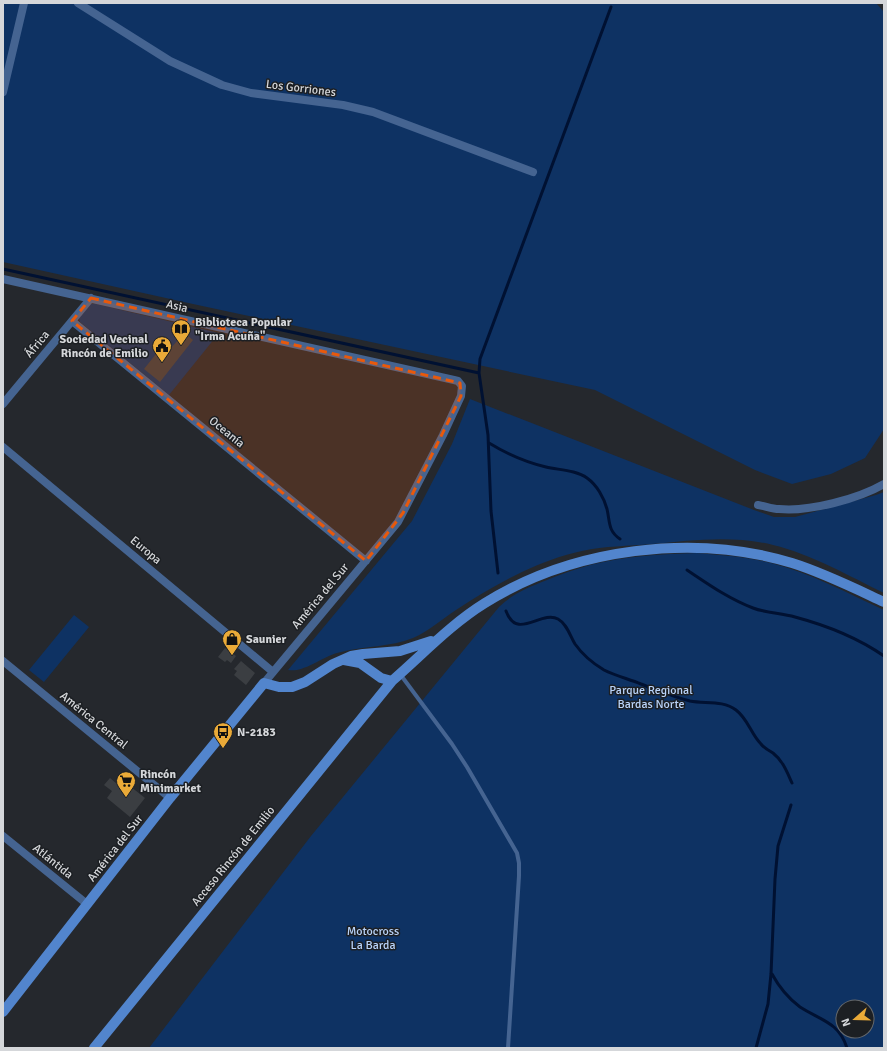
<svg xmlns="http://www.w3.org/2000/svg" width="887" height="1051" viewBox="0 0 887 1051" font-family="Signika,sans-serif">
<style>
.green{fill:#0e3263;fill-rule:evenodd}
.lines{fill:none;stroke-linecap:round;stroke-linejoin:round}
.stream{stroke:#001132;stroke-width:3}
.building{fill:#3b3e42}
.lane{stroke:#456491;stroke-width:4}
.street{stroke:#456491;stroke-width:8}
.secondary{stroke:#5285cd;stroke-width:10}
.marked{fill:#e8590c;fill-opacity:0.2;stroke:#e8590c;stroke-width:3;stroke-dasharray:8 5;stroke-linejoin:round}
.labels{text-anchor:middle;stroke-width:3;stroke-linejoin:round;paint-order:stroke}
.street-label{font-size:12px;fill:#d5d7da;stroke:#1c1f23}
.poi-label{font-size:12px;font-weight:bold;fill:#d5d7da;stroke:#1c1f23;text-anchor:start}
.park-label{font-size:12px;fill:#b9d3f9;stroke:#1c1f23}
</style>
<rect width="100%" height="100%" fill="#25282d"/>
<!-- green -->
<path class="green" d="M3 3H876L884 12V429L865 458 831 474 792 484 755 470 595 390 193 304 3 262Z
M91 304H96L219 333 169 395 80 322 79 318Z
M470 399 754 510 774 517H795L876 495 884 492V593C849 576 811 554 773 545 733 535 693 540 652 544 629 546 605 546 582 551 562 555 541 563 522 572 499 583 477 596 456 610 442 619 429 631 413 638 390 647 365 646 341 652 324 655 305 673 288 670L412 521 452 444Z
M697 553C722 555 747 557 771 563 811 573 847 593 884 610V1048H149L311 836 499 607C512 594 529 587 547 580 561 574 576 569 590 565 625 556 662 554 697 553ZM843 1007H867V1031H843Z
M74 615 89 627 44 682 29 670Z"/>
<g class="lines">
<!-- stream -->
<path class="stream" d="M3 269 479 373
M489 443C507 454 525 462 546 467 559 470 576 470 587 478 597 485 604 498 607 509 610 522 608 531 620 539
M687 570C708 584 729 599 753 608 766 613 781 613 795 617 825 625 858 638 884 656
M498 573 491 511 488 435 479 373 480 359 611 7
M506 611C517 641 541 610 558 619 567 624 570 636 575 644 582 654 594 664 604 670 616 676 629 679 641 684 657 690 673 697 690 701 705 704 723 700 736 710 748 719 751 734 761 744 764 748 768 750 773 753 783 761 787 772 792 783
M772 974C779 987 788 998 800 1007 820 1020 839 1022 847 1048
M756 1048 768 1004 771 974 775 879 778 846 791 805"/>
</g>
<!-- building -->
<path class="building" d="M188 336 193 340 160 382 144 369 164 344 170 349 178 340 182 343Z
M225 648 236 656 231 663 227 660 225 662 218 657Z
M241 661 255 673 246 685 234 675 237 671 234 669Z
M110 778 117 784 121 779 145 798 130 817 107 798 112 791 104 785Z"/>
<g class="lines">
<!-- lane -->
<path class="lane" d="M400 674 452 744 467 767 517 853 519 863V876L508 1048"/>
<!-- street -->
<path class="street" d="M78 3 170 61 222 85 251 93 343 105 373 112 533 172
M3 92 24 3
M3 279 454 380 458 381 462 386 461 396 443 435 398 522 264 683
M72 321 366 561
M3 404 91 298
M3 447 273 672
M758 505C765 506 772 509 779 509 809 512 858 499 884 484
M3 661 170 798
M3 836 87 904"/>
<!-- secondary -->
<path class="secondary" d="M344 660 360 663 381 678 392 681
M3 1012 170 798 264 683 279 687H292L305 682 333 664 351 656 363 654 400 651 431 641
M94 1048 392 681C423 654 451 624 485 603 573 548 694 533 792 563 824 573 854 588 884 602"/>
</g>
<!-- marked area -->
<path class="marked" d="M91 298 460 383 461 396 403 513 366 561 72 321Z"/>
<!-- icons -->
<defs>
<symbol id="library-pin" viewBox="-11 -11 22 30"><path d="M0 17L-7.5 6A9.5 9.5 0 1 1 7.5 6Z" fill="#eaaa38" stroke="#1c1f23"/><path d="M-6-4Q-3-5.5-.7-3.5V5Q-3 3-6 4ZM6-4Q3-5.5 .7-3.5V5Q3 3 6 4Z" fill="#111"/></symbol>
<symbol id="civic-pin" viewBox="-11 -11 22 30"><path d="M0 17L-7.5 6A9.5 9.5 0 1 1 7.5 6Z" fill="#eaaa38" stroke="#1c1f23"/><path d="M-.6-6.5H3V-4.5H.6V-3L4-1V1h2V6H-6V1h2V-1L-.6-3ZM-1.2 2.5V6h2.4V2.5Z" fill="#111"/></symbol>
<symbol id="shop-pin" viewBox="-11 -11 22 30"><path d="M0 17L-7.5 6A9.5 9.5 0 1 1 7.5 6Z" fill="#eaaa38" stroke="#1c1f23"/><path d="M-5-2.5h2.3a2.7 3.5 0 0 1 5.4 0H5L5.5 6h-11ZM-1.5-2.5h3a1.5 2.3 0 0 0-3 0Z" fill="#111"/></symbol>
<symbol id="bus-pin" viewBox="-11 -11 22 30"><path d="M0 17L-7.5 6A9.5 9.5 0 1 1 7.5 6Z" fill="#eaaa38" stroke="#1c1f23"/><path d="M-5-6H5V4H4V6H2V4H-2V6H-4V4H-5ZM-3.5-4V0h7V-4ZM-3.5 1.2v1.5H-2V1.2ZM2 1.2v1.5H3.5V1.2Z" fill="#111"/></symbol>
<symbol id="supermarket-pin" viewBox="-11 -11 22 30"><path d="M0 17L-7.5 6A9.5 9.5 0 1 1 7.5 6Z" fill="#eaaa38" stroke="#1c1f23"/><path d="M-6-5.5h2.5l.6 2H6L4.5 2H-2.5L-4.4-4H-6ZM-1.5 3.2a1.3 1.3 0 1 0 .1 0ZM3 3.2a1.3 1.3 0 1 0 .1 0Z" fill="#111"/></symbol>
</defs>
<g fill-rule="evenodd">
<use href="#library-pin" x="170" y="318" width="22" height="30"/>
<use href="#civic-pin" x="151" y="335" width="22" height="30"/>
<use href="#shop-pin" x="221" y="628" width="22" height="30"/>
<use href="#bus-pin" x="212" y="721" width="22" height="30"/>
<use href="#supermarket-pin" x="115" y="770" width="22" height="30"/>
</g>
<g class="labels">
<!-- street labels -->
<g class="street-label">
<text transform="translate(301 88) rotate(7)" y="4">Los Gorriones</text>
<text transform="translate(177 306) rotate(13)" y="4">Asia</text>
<text transform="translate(37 344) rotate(-50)" y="4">África</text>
<text transform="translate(227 432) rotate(39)" y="4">Oceanía</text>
<text transform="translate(146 550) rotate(40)" y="4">Europa</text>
<text transform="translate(320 596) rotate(-50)" y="4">América del Sur</text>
<text transform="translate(94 720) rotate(39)" y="4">América Central</text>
<text transform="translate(115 848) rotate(-52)" y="4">América del Sur</text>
<text transform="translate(233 856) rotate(-51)" y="4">Acceso Rincón de Emilio</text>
<text transform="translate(53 861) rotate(39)" y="4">Atlántida</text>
</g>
<!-- poi labels -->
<g class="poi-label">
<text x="195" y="326">Biblioteca Popular<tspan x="195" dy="14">"Irma Acuña"</tspan></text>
<text x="148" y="343" text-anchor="end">Sociedad Vecinal<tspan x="148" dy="14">Rincón de Emilio</tspan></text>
<text x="246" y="643">Saunier</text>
<text x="237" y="736">N-2183</text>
<text x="140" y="778">Rincón<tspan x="140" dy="14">Minimarket</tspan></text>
</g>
<!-- park labels -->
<g class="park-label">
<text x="651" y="694">Parque Regional<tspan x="651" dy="14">Bardas Norte</tspan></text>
<text x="373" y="935">Motocross<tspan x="373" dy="14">La Barda</tspan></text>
</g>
</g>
<!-- border -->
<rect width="887" height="1051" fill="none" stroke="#d5d7da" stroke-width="8"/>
<!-- north arrow -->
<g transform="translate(855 1019) rotate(250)"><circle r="19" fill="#1c1f23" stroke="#66696c"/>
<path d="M0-3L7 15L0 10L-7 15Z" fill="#eaaa38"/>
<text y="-6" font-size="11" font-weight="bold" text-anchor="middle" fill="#d5d7da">N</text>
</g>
</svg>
